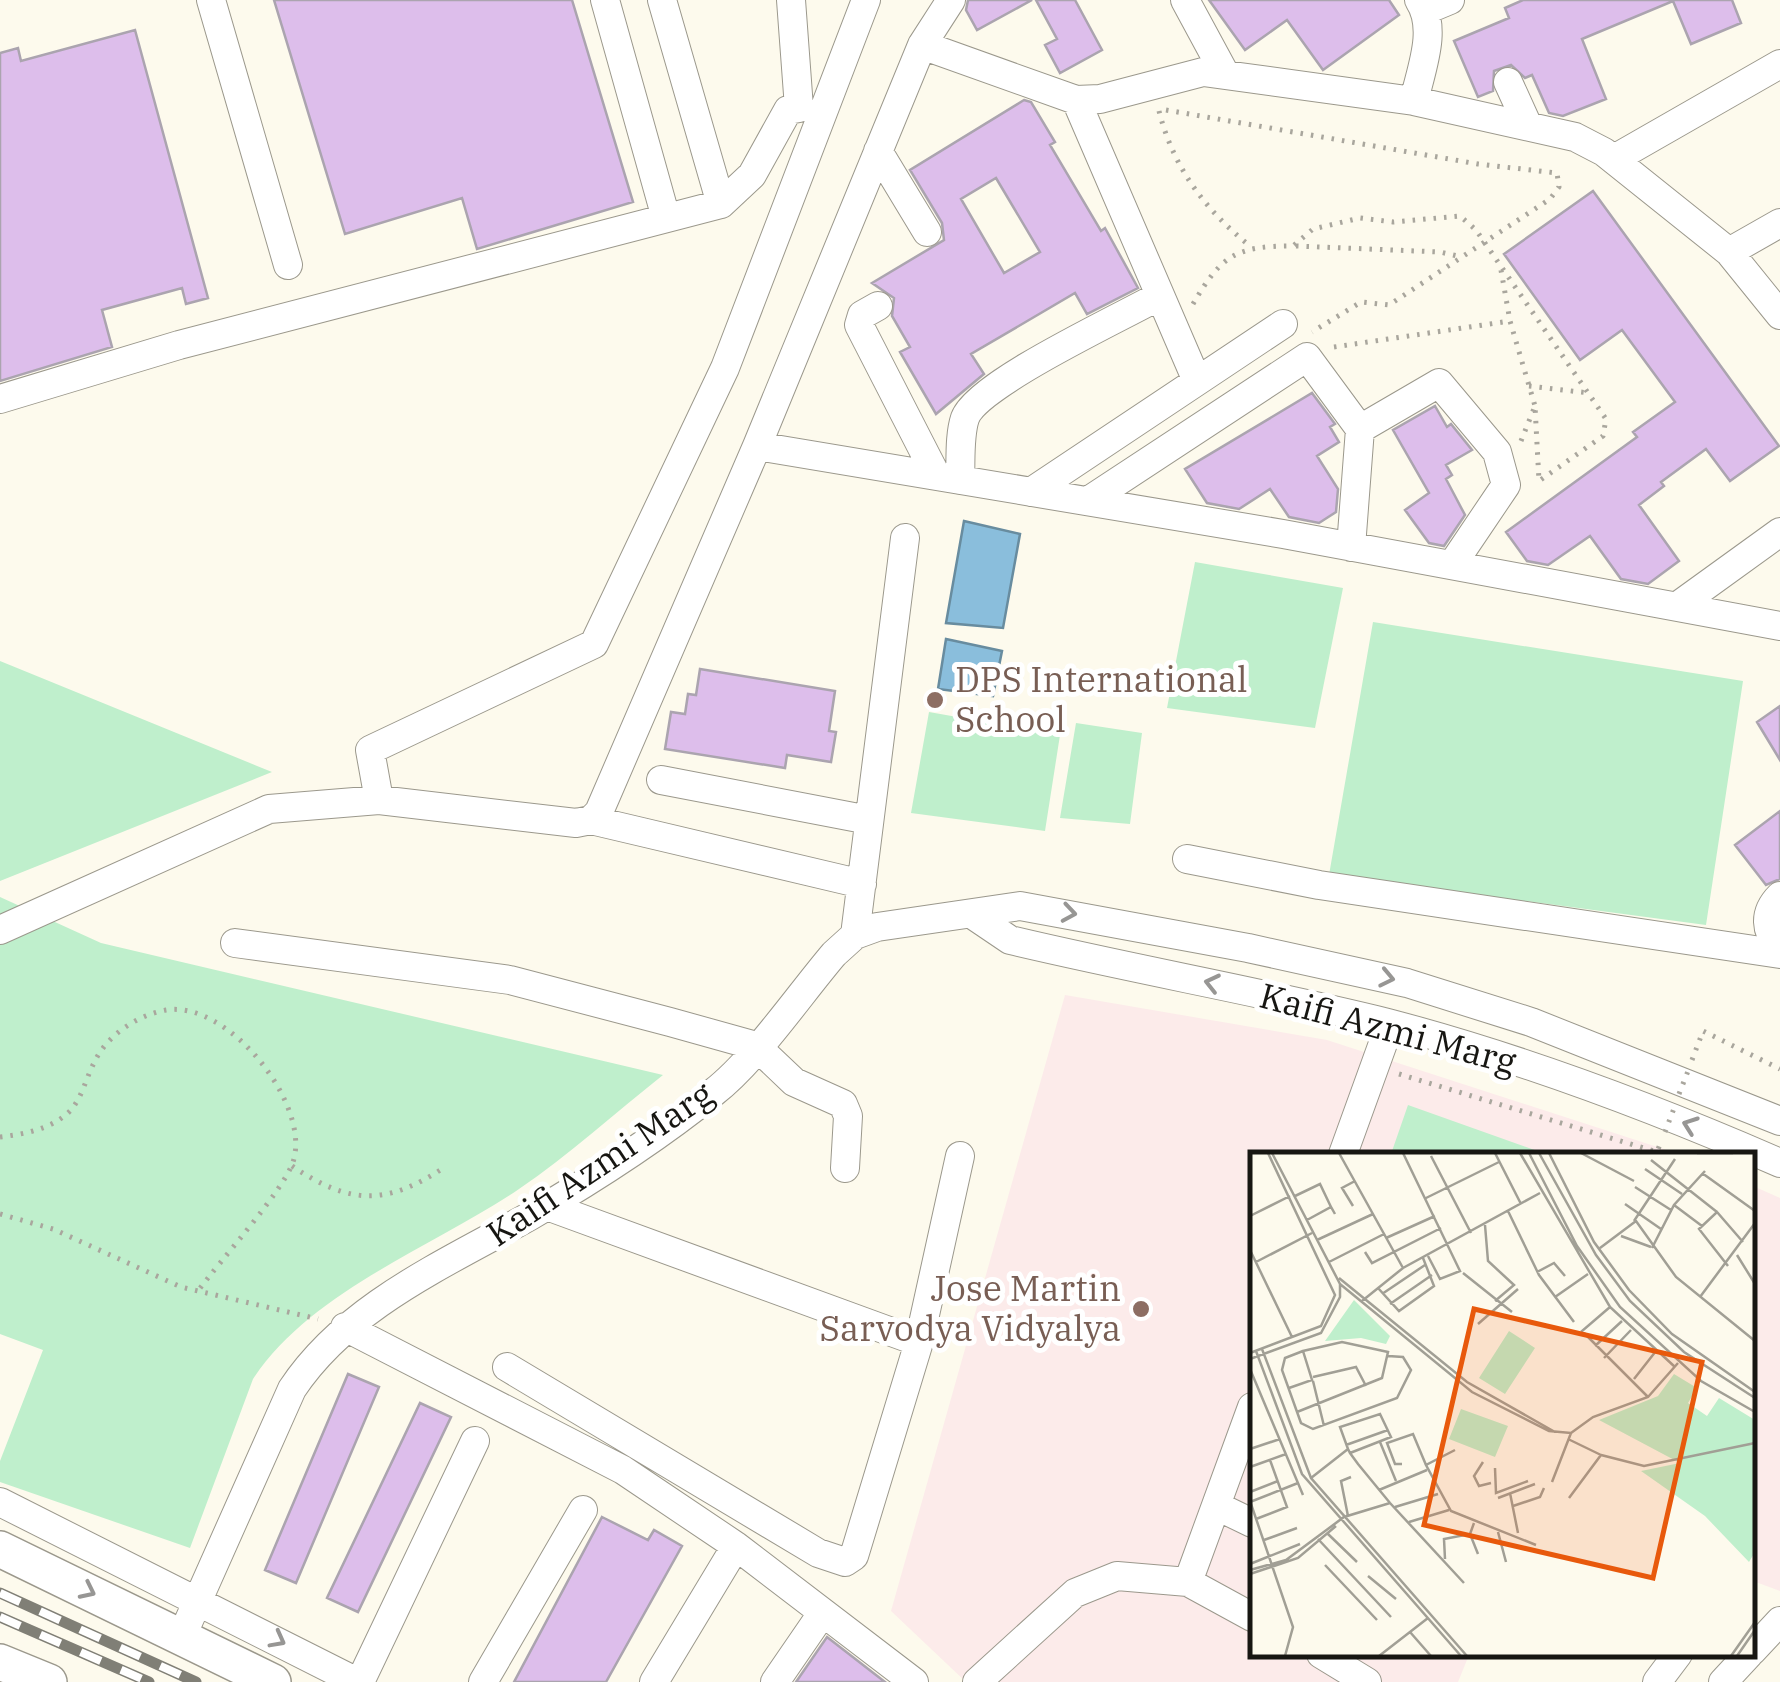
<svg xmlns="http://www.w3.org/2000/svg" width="1780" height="1682" viewBox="0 0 1780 1682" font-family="'IBM Plex Serif',serif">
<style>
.education{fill:#fcebea}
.green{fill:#bfefcc}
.water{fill:#8abedc;stroke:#688c9f;stroke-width:2.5}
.building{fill:#ddbeeb;stroke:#aba4af;stroke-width:2.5;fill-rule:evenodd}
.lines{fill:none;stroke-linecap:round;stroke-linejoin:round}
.minor-casing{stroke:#9b988c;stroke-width:30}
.major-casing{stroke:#9b988c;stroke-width:38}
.path{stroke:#a9a69d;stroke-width:5;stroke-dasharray:2.5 8;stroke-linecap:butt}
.minor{stroke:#fff;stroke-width:28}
.major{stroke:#fff;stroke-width:35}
.rail-casing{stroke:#807f76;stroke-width:11}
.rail{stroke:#fff;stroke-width:8;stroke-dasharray:22;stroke-linecap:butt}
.path-bridge{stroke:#a9a69d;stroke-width:5;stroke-dasharray:2.5 8;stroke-linecap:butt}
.oneway{stroke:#979694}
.education-dot{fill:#8d6e63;stroke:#fff;stroke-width:4}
.labels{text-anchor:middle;stroke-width:10;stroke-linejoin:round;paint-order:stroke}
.education-label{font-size:35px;fill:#785e54;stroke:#fff;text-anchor:start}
.street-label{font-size:35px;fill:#171612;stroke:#fff}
.inset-road{fill:none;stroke:#a19f95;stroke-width:2.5}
.view{fill:#e8590c;fill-opacity:0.15;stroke:#e8590c;stroke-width:5}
.inset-edge{fill:none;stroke:#171612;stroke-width:5}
</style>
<rect width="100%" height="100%" fill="#fdfaed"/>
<!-- education -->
<path class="education" d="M1065 995 1327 1040 1679 1154H1252V1654L1469 1655 1458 1682H966L891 1611Z
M1753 1186 1780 1198V1591L1753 1581Z"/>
<!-- green -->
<path class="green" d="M1195 562 1343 588 1315 728 1167 708Z
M1373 622 1743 681 1706 925 1329 875Z
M0 661 272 772 0 881Z
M929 712 1060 735 1045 831 911 813Z
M1076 723 1142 733 1130 824 1060 818Z
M0 897 101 943 663 1075C615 1113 569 1155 519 1189 433 1247 311 1291 253 1379L190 1548 0 1482V1461L43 1350 0 1334Z
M1408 1105 1546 1154H1391Z"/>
<!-- water -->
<path class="water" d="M964 521 1020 534 1003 628 946 623Z
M946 639 1002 651 993 696 938 689Z"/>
<!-- building -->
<path class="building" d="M274 0H572L633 202 477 249 462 198 345 234Z
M968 0H1032L977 30 966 10Z
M1036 0H1075L1102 50 1060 73 1045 45 1057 39Z
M1209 0H1389L1399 15 1323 70 1287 20 1245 50Z
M1523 0H1732L1741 23 1691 44 1673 1 1582 39 1606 99 1563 116 1549 113 1532 75 1525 78 1511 65 1494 71 1493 91 1478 97 1454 41 1509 18 1505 8Z
M135 30 208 298 186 304 182 288 102 310 112 347 0 381V53L18 48 21 61Z
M1024 100 1031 102 1055 142 1050 145 1101 231 1105 228 1138 288 1087 314 1075 293 971 354 984 374 936 414 900 352 910 347 892 316 894 298 872 283 944 240 942 223 910 170ZM996 178 1040 252 1004 273 961 199Z
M1593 191 1779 446 1730 481 1706 449 1661 482 1664 486 1639 505 1679 561 1648 584 1621 579 1590 536 1548 565 1527 561 1506 532 1637 437 1633 432 1675 402 1622 330 1580 360 1504 254Z
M1312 393 1335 424 1330 427 1339 442 1317 456 1338 489 1336 512 1319 523 1289 517 1270 489 1239 509 1207 503 1185 469Z
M1435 406 1447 427 1451 424 1472 450 1446 465 1452 475 1446 479 1465 515 1444 546 1429 543 1405 510 1429 493 1393 430Z
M700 669 835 691 829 731 836 732 831 762 787 755 785 768 665 749 671 712 685 714 688 694 696 695Z
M1780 706V760L1757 722Z
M1780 811V879L1766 885 1735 845Z
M348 1374 379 1387 296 1583 265 1570Z
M420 1403 451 1417 358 1612 327 1598Z
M602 1517 648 1540 654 1530 682 1546 606 1682H514Z
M827 1637 885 1682H796Z"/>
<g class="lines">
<defs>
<path id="minor" d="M211 0 288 265
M605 0 666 218
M662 0 721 204
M951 0 922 45 757 446 1283 534 1780 626
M1185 0 1225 74
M1426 10 1450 0
M922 45 1076 100 1100 99 1203 72 1414 101 1575 137 1604 152 1729 252 1780 315
M1508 82 1528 126
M1076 100 1197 381
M1414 101C1421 69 1438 29 1419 0
M878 151 927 232
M1614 159 1780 64
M1729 252 1780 223
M878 306 862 315 859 325 936 475
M0 399 179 345 721 204 752 175 788 110 799 108 791 0
M1360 429 1439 383 1497 452 1506 485 1452 565
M960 480C961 461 959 436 965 418 977 384 1122 317 1159 296
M1031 492 1283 324
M1088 501 1307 357 1360 429 1351 547
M1679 605 1780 532
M661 780 869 820
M379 800 370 750 594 644 725 368 866 0
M591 820 862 884
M1187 859 1319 885 1780 954
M1780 896C1763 913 1765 931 1780 949
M973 915 1010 940C1136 970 1263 992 1388 1023 1521 1058 1654 1108 1780 1163
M0 930 269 809 379 800 576 823 591 820 599 812 757 446
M855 935 905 538
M235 943 510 980 670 1022 756 1046 794 1082 843 1104 848 1116 845 1168
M1343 1154 1390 1024
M547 1206 919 1342
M345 1327 623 1470 736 1546 914 1682
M507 1367 818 1553 845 1562 854 1556 919 1342 960 1156
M0 1502 357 1682
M1217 1506 1252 1523
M1188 1582 1252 1407
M182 1636 292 1389C347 1306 445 1264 530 1216 590 1181 660 1136 714 1092 755 1060 799 995 834 954L855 935 877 927 1020 906 1248 948 1407 983 1531 1022 1780 1121
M1752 1651 1780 1621
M1321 1654 1367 1682
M360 1682 475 1441
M483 1682 583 1510
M654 1682 736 1546
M775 1682 821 1615
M977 1682 1075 1593 1117 1576 1188 1582 1252 1617
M1657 1682 1678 1654
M1723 1682 1749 1654"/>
<path id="major" d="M0 1549 273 1682
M0 1662 49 1682"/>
</defs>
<!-- minor casing -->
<use href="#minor" class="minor-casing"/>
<!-- major casing -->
<use href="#major" class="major-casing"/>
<!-- path -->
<path class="path" d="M1166 110 1478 164 1557 173 1559 187 1550 199 1389 305 1361 302 1312 332
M1159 111C1173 167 1205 210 1250 246
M1296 246 1440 252 1462 257
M1501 270 1510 321
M1193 304C1222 254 1237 246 1293 246L1313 229 1360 218 1393 222 1460 216 1476 230 1606 419 1603 436 1539 481 1535 406 1521 441
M1334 347 1510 321 1535 406
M1529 386 1589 393
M1692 1060 1703 1031 1780 1069
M1399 1074 1657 1152 1662 1139
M0 1137C25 1134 52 1129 70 1111 82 1098 86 1078 94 1063 106 1036 137 1015 166 1010 228 1000 312 1105 293 1162 284 1190 219 1262 198 1291
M292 1166C350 1205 386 1206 445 1167
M0 1214 53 1229 181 1287 318 1319"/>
<!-- minor -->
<use href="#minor" class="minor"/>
<!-- major -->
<use href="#major" class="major"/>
<defs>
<path id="rail" d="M0 1593 196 1682
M0 1617 149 1682"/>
</defs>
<!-- rail casing -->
<use href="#rail" class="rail-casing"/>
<!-- rail -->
<use href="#rail" class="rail"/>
<!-- path-bridge -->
<path class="path-bridge" d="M1679 1094 1690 1066
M1665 1132 1676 1103"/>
</g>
<!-- one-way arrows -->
<defs><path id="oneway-chevron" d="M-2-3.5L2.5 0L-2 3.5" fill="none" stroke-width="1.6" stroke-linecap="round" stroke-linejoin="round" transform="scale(2.5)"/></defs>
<g class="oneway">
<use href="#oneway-chevron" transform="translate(1069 913) rotate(9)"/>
<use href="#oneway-chevron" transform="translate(1387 978) rotate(12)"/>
<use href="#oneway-chevron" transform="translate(1212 983) rotate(-167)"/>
<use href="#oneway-chevron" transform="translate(1690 1125) rotate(-160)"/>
<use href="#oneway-chevron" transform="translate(88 1591) rotate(26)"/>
<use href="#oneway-chevron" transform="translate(278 1640) rotate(28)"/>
</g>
<!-- markers -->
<g class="education-dot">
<circle cx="935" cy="700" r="10"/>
<circle cx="1141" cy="1309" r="10"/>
</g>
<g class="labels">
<!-- education labels -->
<g class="education-label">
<text x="955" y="692">DPS International<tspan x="955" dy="40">School</tspan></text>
<text x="1121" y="1301" text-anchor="end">Jose Martin<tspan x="1121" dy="40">Sarvodya Vidyalya</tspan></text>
</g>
<!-- street labels -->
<g class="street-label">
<text transform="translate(1388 1029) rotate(15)" y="12">Kaifi Azmi Marg</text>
<text transform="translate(600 1164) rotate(-34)" y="12">Kaifi Azmi Marg</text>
</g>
</g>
<!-- overview -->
<g transform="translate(1250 1152)">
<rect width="505" height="505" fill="#fdfaed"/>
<path d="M104 148 140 184 136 192 111 186 75 189ZM259 179 285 196 255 242 229 226ZM424 222 447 236 438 251 457 264 469 246 505 268V400L499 410 455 364 391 319 430 311 349 268 408 244ZM211 257 258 274 245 305 199 287Z" fill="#bfefcc"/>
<path class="inset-road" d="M89 1 153 116M153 1 210 119 190 127 178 104M245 1 271 52M270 1 360 155 425 215M279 1 327 94 370 155 451 229 505 260M289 1 346 103 380 149 434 200 505 246M299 1 344 90 379 138 422 182 505 240M331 1 384 29M447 1H483M181 4 221 81M401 8 467 60M395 17 432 42M452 21 505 59M385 35 421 58M45 44 70 32 81 55M176 46 249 10M375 52 411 77M424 53 452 74M103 54 92 36 105 29M258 59 289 123 324 170M0 64 40 44M57 68 81 55 85 62M384 69 425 7M235 73 238 109 264 133 245 149M371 84 401 95M136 86 185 64M67 88 123 62M350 96 386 69 426 125 505 189M402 96 424 53 455 19M0 98 42 185M115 100 122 111 191 76M487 103 505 132M6 110 62 81M79 110 134 82M478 114 449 77 467 60 493 90M287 120 304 111 315 124M213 121 262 160M89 126 217 230 305 280M90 132 222 240 299 279 321 281 343 265 398 245 428 211M128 136 149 159 184 134 173 106M132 142 175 113M305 145 338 122M450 145 505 71M112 149 153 116 290 41M140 152 182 123M360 155 332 179 398 245M228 172 268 137M345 194 372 169M12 197 61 326 217 504M6 199 52 322 211 504M53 199 35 206 32 218 51 271 63 277 147 246 161 218 153 205 138 204M0 201 71 174 85 143 18 1M354 206 381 178M0 207 71 181 90 145V132L22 1M0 217 53 343M63 225 106 215 116 234M384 227 406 199M63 229 74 274M39 236 62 228 53 199 92 190 138 200 132 226 47 260M318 287 351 303M130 290 146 329M96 293 138 278M0 297 30 287M205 298 176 313 201 359 286 393M100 301 141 285 130 262 90 275 98 297 100 301 108 312 140 351 214 431M233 310 224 324 229 334 241 331M152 312H145L137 291 163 282 176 313M0 315 36 302M245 316 246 341 278 329M61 326 98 297M302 330 321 281M129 338 177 318M0 340 28 329M260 341 268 381M248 346 285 332M319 346 351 303 394 314 505 291M0 349 43 475 35 504M0 350 48 331M263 354 290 345 294 336M145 355 188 342M98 364 91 329 101 325M6 367 37 355 20 308M159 370 199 358M224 371 220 382 228 402M248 380 256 410M78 382 107 410M68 387 141 465M14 388 47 376M195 407 194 387 220 382M0 412 50 392M75 413 127 468M0 418 36 408 94 365 140 351M0 422 48 406 86 374M118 424 146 447M160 480 181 504M129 504 178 466M481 504 505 470M487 504 505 478"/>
<path class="view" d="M224 157 452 210 403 426 174 373Z"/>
<rect width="505" height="505" class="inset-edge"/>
</g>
</svg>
